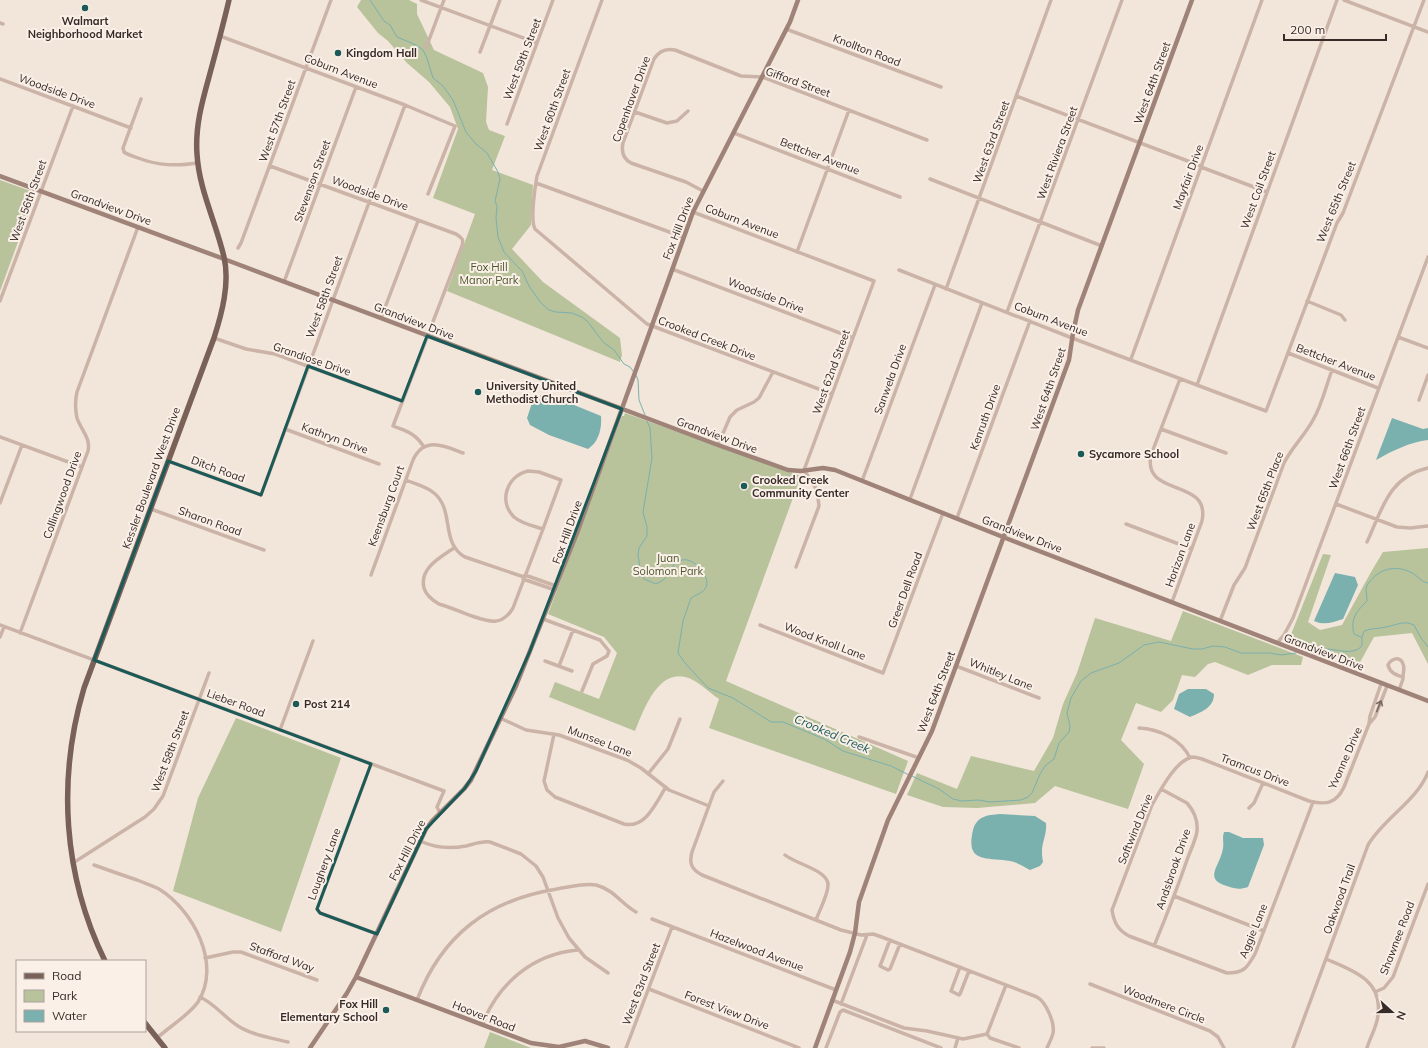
<svg xmlns="http://www.w3.org/2000/svg" width="1428" height="1048" viewBox="0 0 1428 1048" font-family="Mulish,sans-serif">
<style>
.green{fill:#b8c29b}
.water{fill:#7ab0ae}
.lines{fill:none;stroke-linecap:round;stroke-linejoin:round}
.stream{stroke:#7ab0ae;stroke-width:1}
.street{stroke:#cbb4a7;stroke-width:3.5}
.secondary{stroke:#9f8378;stroke-width:4.5}
.primary{stroke:#796158;stroke-width:5.5}
.oneway{stroke:#7a6961}
.marked{fill:none;stroke:#1c5a58;stroke-width:3;stroke-linejoin:round}
.poi-dot{fill:#1c5a58;stroke:#faf0e8;stroke-width:1.5}
.labels{text-anchor:middle;stroke-width:4;stroke-linejoin:round;paint-order:stroke}
.poi-label{font-size:11px;font-weight:bold;fill:#372b28;stroke:#faf0e8;text-anchor:start}
.street-label{font-size:11px;fill:#372b28;stroke:#faf0e8}
.park-label{font-size:11px;fill:#4a562b;stroke:#faf0e8}
.water-label{font-size:12px;font-style:italic;fill:#1c5a58;stroke:#faf0e8}
</style>
<rect width="100%" height="100%" fill="#f2e6db"/>
<!-- green -->
<path class="green" d="M361 0H409L417 4V14L434 50 483 73 488 87 486 122 489 130 505 136 492 170 533 185 531 225 512 249 543 282 620 338 622 355 620 362 447 291 475 214 433 198 458 129 450 107 429 82 407 63 388 41 378 33 357 7Z
M0 180 36 193 0 291Z
M625 413 801 476 726 681 908 761 896 794 709 728 719 699C710 693 696 679 685 677 657 670 643 712 635 731L549 697 555 682 599 699 617 653 604 637 548 614 622 416H624Z
M1428 548V664L1412 633 1374 637 1359 664 1288 642 1323 554 1331 555 1308 622 1320 630 1342 625 1371 572 1383 552Z
M1183 611 1303 657 1301 665H1272L1248 675 1215 662 1208 664 1195 677 1182 675 1173 700 1161 712 1136 703 1121 740 1144 764 1128 809 1055 786 1035 803 977 808 943 807 907 795 917 773 957 789 971 756 1034 771 1053 738 1063 704 1077 673 1095 618 1171 641Z
M236 718 341 758 281 932 173 891 198 798Z
M490 1032 531 1048H484Z"/>
<!-- water -->
<path class="water" d="M541 395 552 396 601 416C602 428 599 442 588 449L549 435 530 425 527 418 532 403Z
M1392 418 1423 429 1428 428V440C1410 442 1392 451 1376 460Z
M1335 573 1355 577 1358 585 1343 619C1333 622 1324 626 1314 621Z
M1188 689H1206L1214 694C1214 708 1201 712 1190 717L1174 709 1179 694Z
M1000 814 1035 816 1046 823C1047 833 1043 840 1042 849 1042 853 1042 858 1043 862L1040 866 1030 870C1024 867 1017 862 1010 861 987 857 965 864 973 830 977 816 987 815 1000 814Z
M1224 832H1229L1243 838H1263L1264 845 1248 887C1239 890 1236 889 1227 886 1202 879 1221 865 1223 848 1224 843 1222 838 1224 832Z"/>
<g class="lines">
<!-- stream -->
<path class="stream" d="M370 0 384 21 390 25 397 37 416 45 423 50 427 58 433 78 443 86 453 100 466 132 476 144 487 153 498 172 500 179 495 201 497 206 496 218 498 237 504 252 516 265 522 271 529 286 541 303 549 310 556 312 572 313 582 317 588 322 603 342 614 350 624 364 630 367 633 371
M636 375 638 380 639 400 645 415
M647 421 650 428 652 458 643 512 647 527V536L639 548 638 555 641 574 644 579 656 584C668 579 669 572 675 563 679 561 683 559 687 560 698 562 712 579 705 589 701 594 695 595 691 598L683 621 678 653 685 663 708 688 733 698 771 722H783L824 739 843 751 891 766 909 775
M1361 637 1354 634C1350 618 1357 611 1367 601 1367 596 1366 592 1366 588 1367 584 1371 580 1374 577 1384 567 1400 566 1412 573 1418 576 1421 582 1428 583
M1305 651C1312 649 1318 649 1325 649 1338 649 1352 656 1362 646V637L1364 631C1371 628 1378 629 1386 627 1397 625 1404 620 1414 625L1421 638 1428 647
M912 776 939 789 953 799 962 801 978 800 990 802 1021 800 1028 797 1032 793 1040 774 1045 766 1054 759 1059 743 1069 732 1070 726 1067 713 1071 698 1081 681 1091 673 1119 663 1144 645 1159 642 1193 649H1202L1213 646 1225 647 1241 653H1270L1281 655 1296 653"/>
<!-- street -->
<path class="street" d="M421 0 537 43
M602 0 537 176C535 187 530 220 535 229L647 324 832 394
M1344 0 1428 32
M0 23 3 24
M786 29 941 87
M220 36 405 105 455 126 428 194
M426 48 444 0
M480 52 500 0
M0 79 131 128
M1016 96 1201 166
M141 99 123 148 124 152C128 155 133 156 138 158 159 166 176 166 198 163
M635 112 667 123 677 121 688 111
M507 124 553 0
M734 133 900 197
M270 166 456 234C462 238 464 239 462 246L393 426C408 432 415 433 424 447
M1201 167 1267 192
M930 179 1102 246
M536 183 683 237
M703 191 686 182 631 163C624 159 621 152 623 143L654 59C659 51 666 48 675 50L741 76 762 77 927 140
M693 212 874 281 804 470 817 490 819 506 796 567
M238 248 241 243 331 0
M797 252 849 110
M672 269 853 338
M899 270 1072 338 1266 411 1337 223 1343 213 1424 0
M284 282 356 87
M946 289 1051 0
M0 301 73 106
M1307 301 1341 315 1345 320
M1007 312 1122 0
M381 318 418 221
M1398 337 1428 348
M214 338 246 349 275 354 402 401
M1288 353 1378 388
M1131 359 1262 0
M1197 385 1337 0
M1419 400 1428 375
M285 429 379 464
M1161 429 1226 453
M0 437 82 467
M718 445 730 417 737 410 754 402 759 398 773 372
M168 461 261 495 405 105
M528 471 539 472 561 480 543 529C534 526 522 524 514 517 498 501 507 476 528 471Z
M406 480C415 484 426 486 434 493 455 510 440 543 465 557L524 577
M862 481 935 285
M910 499 982 303
M0 503 22 445
M1336 504 1397 527 1410 528 1428 526
M151 509 264 550
M957 518 1030 321
M1126 524 1192 549
M1367 542C1382 510 1388 477 1428 468
M454 548C441 557 419 568 424 588 426 595 432 600 439 604 449 607 459 611 469 615 487 621 501 628 513 608L543 529
M371 575 413 460C424 436 445 446 463 453
M525 575 556 586
M523 579 555 590
M1172 602 1202 521C1211 477 1142 498 1151 455L1180 379
M543 619 600 640 609 651 607 656 593 664 582 691
M1220 621 1234 585 1245 568 1284 463C1292 447 1305 435 1313 420 1322 405 1326 386 1332 370
M0 625 444 791 437 807 440 813
M760 625 883 673 943 513
M20 633 88 451C91 438 81 430 77 418 75 409 75 401 77 392L138 227
M0 637 4 627
M1277 643 1284 635 1293 618 1428 257
M545 661 572 671
M559 666 573 630
M956 666 1039 698
M1399 690 1403 679V677C1403 673 1405 668 1403 664 1400 655 1391 659 1388 665 1390 673 1396 675 1403 677
M500 718 526 730 559 735 627 760 641 768 669 790 709 806
M1370 723 1375 717 1387 686
M1139 728C1159 729 1181 739 1190 758
M280 730 313 641
M554 734 544 781 547 790 555 797 624 824C646 829 656 802 666 787
M859 737 919 758
M371 764 317 909 320 913 377 934
M648 774 668 749 680 719
M723 781 714 792 692 852C689 863 691 869 702 875L841 930 861 935 873 934 879 936 1037 997C1046 1002 1055 1023 1053 1033 1052 1038 1049 1043 1047 1048
M1313 802 1255 954C1247 968 1244 973 1227 973L1129 936C1118 930 1114 923 1112 910L1152 805C1160 791 1175 761 1192 757 1195 757 1199 758 1202 759L1309 801C1326 805 1336 804 1344 787L1369 724 1370 716 1381 684
M1249 808 1254 803 1263 783
M420 841C435 848 450 849 466 846 474 844 482 841 490 842L521 854 536 866 543 877 558 918 569 938 585 957 608 973
M785 855C796 864 827 870 828 884 829 893 819 911 816 920
M73 863 145 817 154 809 163 796 209 673
M94 865C108 870 122 875 137 880 144 883 152 885 159 889 193 910 222 964 198 1002 189 1015 169 1027 157 1038
M1174 896 1264 931
M652 919 836 990
M890 940 880 966 888 970 890 969 900 944
M1154 946C1166 917 1177 889 1187 860 1190 851 1196 840 1197 831 1198 820 1194 811 1187 803L1161 789
M205 958 233 952H241L317 980
M1326 959C1352 970 1383 980 1378 1015 1377 1027 1370 1037 1367 1048
M960 967 951 991 959 995 960 994 969 971
M1090 984 1210 1031 1218 1037 1224 1048
M649 989 799 1048
M1375 992 1384 988 1393 977 1428 884
M200 997C215 1004 224 1017 238 1026 252 1035 272 1038 288 1042
M417 1000C442 935 488 900 557 889 569 887 584 883 596 885 615 890 621 904 636 912
M832 1000 904 1028 927 1031 963 1039 987 1034
M841 1004 867 935
M482 1025C498 984 532 954 578 950
M987 1034 1006 985
M987 1034 990 1038 1019 1048
M626 1048 672 927
M826 1048 840 1012 843 1010 941 1048
M955 1048 958 1038
M1092 1048H1104
M1293 1048 1368 845C1384 818 1417 801 1428 772"/>
<!-- secondary -->
<path class="secondary" d="M0 176 224 259 718 445 788 470 801 471 823 468 835 470 1008 539 1428 701
M356 977 531 1043 559 1047 585 1041 608 1048
M310 1048 347 993 356 977 426 829 432 821 464 789 471 780 516 686 577 533 693 212 762 77 790 22 798 0
M815 1048 850 952 855 933 859 902 888 820 932 731 1069 360 1073 333 1078 310 1192 0"/>
<!-- primary -->
<path class="primary" d="M105 961C63 875 57 779 84 688L214 338C222 313 230 283 224 257 216 222 199 190 197 154 195 127 202 102 209 77 216 51 223 26 229 0
M145 1023 165 1048"/>
</g>
<!-- one-way arrows -->
<defs><path id="oneway-shaft" d="M-6 0H5M1.5-3L5.5 0L1.5 3" fill="none" stroke-width="1.6" stroke-linecap="round" stroke-linejoin="round"/></defs>
<use class="oneway" href="#oneway-shaft" transform="translate(1379 706) rotate(-68)"/>
<!-- marked area -->
<path class="marked" d="M427 336 622 409 530 651 476 771 465 788 426 829 377 934 320 913 317 909 371 764 94 660 168 461 261 495 308 366 402 401Z"/>
<!-- markers -->
<g class="poi-dot">
<circle cx="85" cy="8" r="4"/>
<circle cx="338" cy="53" r="4"/>
<circle cx="478" cy="392" r="4"/>
<circle cx="1081" cy="454" r="4"/>
<circle cx="744" cy="486" r="4"/>
<circle cx="296" cy="704" r="4"/>
<circle cx="386" cy="1010" r="4"/>
</g>
<g class="labels">
<!-- poi labels -->
<g class="poi-label">
<text x="85" y="25" text-anchor="middle">Walmart<tspan x="85" dy="13">Neighborhood Market</tspan></text>
<text x="346" y="57">Kingdom Hall</text>
<text x="486" y="390">University United<tspan x="486" dy="13">Methodist Church</tspan></text>
<text x="1089" y="458">Sycamore School</text>
<text x="752" y="484">Crooked Creek<tspan x="752" dy="13">Community Center</tspan></text>
<text x="304" y="708">Post 214</text>
<text x="378" y="1008" text-anchor="end">Fox Hill<tspan x="378" dy="13">Elementary School</tspan></text>
</g>
<!-- street labels -->
<g class="street-label">
<text transform="translate(867 50) rotate(21)" y="4">Knollton Road</text>
<text transform="translate(522 59) rotate(-69)" y="4">West 59th Street</text>
<text transform="translate(341 71) rotate(21)" y="4">Coburn Avenue</text>
<text transform="translate(798 82) rotate(20)" y="4">Gifford Street</text>
<text transform="translate(1152 83) rotate(-70)" y="4">West 64th Street</text>
<text transform="translate(57 91) rotate(20)" y="4">Woodside Drive</text>
<text transform="translate(631 99) rotate(-70)" y="4">Copenhaver Drive</text>
<text transform="translate(552 110) rotate(-70)" y="4">West 60th Street</text>
<text transform="translate(277 121) rotate(-70)" y="4">West 57th Street</text>
<text transform="translate(991 142) rotate(-70)" y="4">West 63rd Street</text>
<text transform="translate(1057 153) rotate(-70)" y="4">West Riviera Street</text>
<text transform="translate(820 156) rotate(21)" y="4">Bettcher Avenue</text>
<text transform="translate(1188 177) rotate(-70)" y="4">Mayfair Drive</text>
<text transform="translate(312 181) rotate(-70)" y="4">Stevenson Street</text>
<text transform="translate(1258 190) rotate(-70)" y="4">West Coil Street</text>
<text transform="translate(370 193) rotate(20)" y="4">Woodside Drive</text>
<text transform="translate(28 201) rotate(-70)" y="4">West 56th Street</text>
<text transform="translate(1336 202) rotate(-68)" y="4">West 65th Street</text>
<text transform="translate(111 207) rotate(20)" y="4">Grandview Drive</text>
<text transform="translate(742 221) rotate(21)" y="4">Coburn Avenue</text>
<text transform="translate(678 228) rotate(-69)" y="4">Fox Hill Drive</text>
<text transform="translate(766 295) rotate(21)" y="4">Woodside Drive</text>
<text transform="translate(324 297) rotate(-70)" y="4">West 58th Street</text>
<text transform="translate(1051 319) rotate(21)" y="4">Coburn Avenue</text>
<text transform="translate(414 321) rotate(21)" y="4">Grandview Drive</text>
<text transform="translate(707 338) rotate(21)" y="4">Crooked Creek Drive</text>
<text transform="translate(312 359) rotate(19)" y="4">Grandiose Drive</text>
<text transform="translate(1336 362) rotate(21)" y="4">Bettcher Avenue</text>
<text transform="translate(831 372) rotate(-70)" y="4">West 62nd Street</text>
<text transform="translate(890 379) rotate(-70)" y="4">Sanwela Drive</text>
<text transform="translate(1048 389) rotate(-71)" y="4">West 64th Street</text>
<text transform="translate(985 417) rotate(-70)" y="4">Kenruth Drive</text>
<text transform="translate(717 435) rotate(20)" y="4">Grandview Drive</text>
<text transform="translate(335 438) rotate(20)" y="4">Kathryn Drive</text>
<text transform="translate(1347 448) rotate(-70)" y="4">West 66th Street</text>
<text transform="translate(218 469) rotate(20)" y="4">Ditch Road</text>
<text transform="translate(151 478) rotate(-70)" y="4">Kessler Boulevard West Drive</text>
<text transform="translate(1265 491) rotate(-69)" y="4">West 65th Place</text>
<text transform="translate(62 495) rotate(-70)" y="4">Collingwood Drive</text>
<text transform="translate(386 506) rotate(-70)" y="4">Keensburg Court</text>
<text transform="translate(210 521) rotate(20)" y="4">Sharon Road</text>
<text transform="translate(567 532) rotate(-70)" y="4">Fox Hill Drive</text>
<text transform="translate(1022 534) rotate(21)" y="4">Grandview Drive</text>
<text transform="translate(1180 555) rotate(-70)" y="4">Horizon Lane</text>
<text transform="translate(905 590) rotate(-70)" y="4">Greer Dell Road</text>
<text transform="translate(825 641) rotate(21)" y="4">Wood Knoll Lane</text>
<text transform="translate(1324 652) rotate(21)" y="4">Grandview Drive</text>
<text transform="translate(1001 674) rotate(22)" y="4">Whitley Lane</text>
<text transform="translate(936 692) rotate(-69)" y="4">West 64th Street</text>
<text transform="translate(236 703) rotate(20)" y="4">Lieber Road</text>
<text transform="translate(600 741) rotate(21)" y="4">Munsee Lane</text>
<text transform="translate(170 751) rotate(-69)" y="4">West 58th Street</text>
<text transform="translate(1345 758) rotate(-66)" y="4">Yvonne Drive</text>
<text transform="translate(1255 770) rotate(21)" y="4">Tramcus Drive</text>
<text transform="translate(1135 829) rotate(-68)" y="4">Softwind Drive</text>
<text transform="translate(407 850) rotate(-63)" y="4">Fox Hill Drive</text>
<text transform="translate(324 864) rotate(-70)" y="4">Loughery Lane</text>
<text transform="translate(1173 869) rotate(-71)" y="4">Andsbrook Drive</text>
<text transform="translate(1339 899) rotate(-70)" y="4">Oakwood Trail</text>
<text transform="translate(1253 931) rotate(-68)" y="4">Aggie Lane</text>
<text transform="translate(1397 938) rotate(-69)" y="4">Shawnee Road</text>
<text transform="translate(757 950) rotate(21)" y="4">Hazelwood Avenue</text>
<text transform="translate(282 957) rotate(20)" y="4">Stafford Way</text>
<text transform="translate(641 984) rotate(-69)" y="4">West 63rd Street</text>
<text transform="translate(1164 1004) rotate(21)" y="4">Woodmere Circle</text>
<text transform="translate(727 1010) rotate(21)" y="4">Forest View Drive</text>
<text transform="translate(484 1016) rotate(21)" y="4">Hoover Road</text>
</g>
<!-- park labels -->
<g class="park-label">
<text x="489" y="271">Fox Hill<tspan x="489" dy="13">Manor Park</tspan></text>
<text x="668" y="562">Juan<tspan x="668" dy="13">Solomon Park</tspan></text>
</g>
<!-- water labels -->
<g class="water-label">
<text transform="translate(832 734) rotate(23)" y="4">Crooked Creek</text>
</g>
</g>
<!-- legend -->
<rect x="16" y="960" width="130" height="72" fill="#faf0e8" stroke="#aca19b"/>
<rect x="24" y="973" width="20" height="6" fill="#796158" stroke="#aca19b"/>
<text x="52" y="980" font-size="12" fill="#372b28">Road</text>
<rect x="24" y="990" width="20" height="12" fill="#b8c29b" stroke="#aca19b"/>
<text x="52" y="1000" font-size="12" fill="#372b28">Park</text>
<rect x="24" y="1010" width="20" height="12" fill="#7ab0ae" stroke="#aca19b"/>
<text x="52" y="1020" font-size="12" fill="#372b28">Water</text>
<!-- north arrow -->
<g transform="translate(1392 1012) rotate(111)" stroke="#faf0e8" stroke-width="3" paint-order="stroke">
<path d="M0-3L7 15L0 10L-7 15Z" fill="#372b28"/>
<text y="-6" font-size="11" font-weight="bold" text-anchor="middle" fill="#372b28">N</text>
</g>
<!-- scale -->
<path d="M1284 34v6h102v-6" fill="none" stroke="#372b28" stroke-width="2"/>
<text x="1290" y="34" font-size="12" fill="#372b28" stroke="#faf0e8" stroke-width="3" paint-order="stroke">200 m</text>
</svg>
